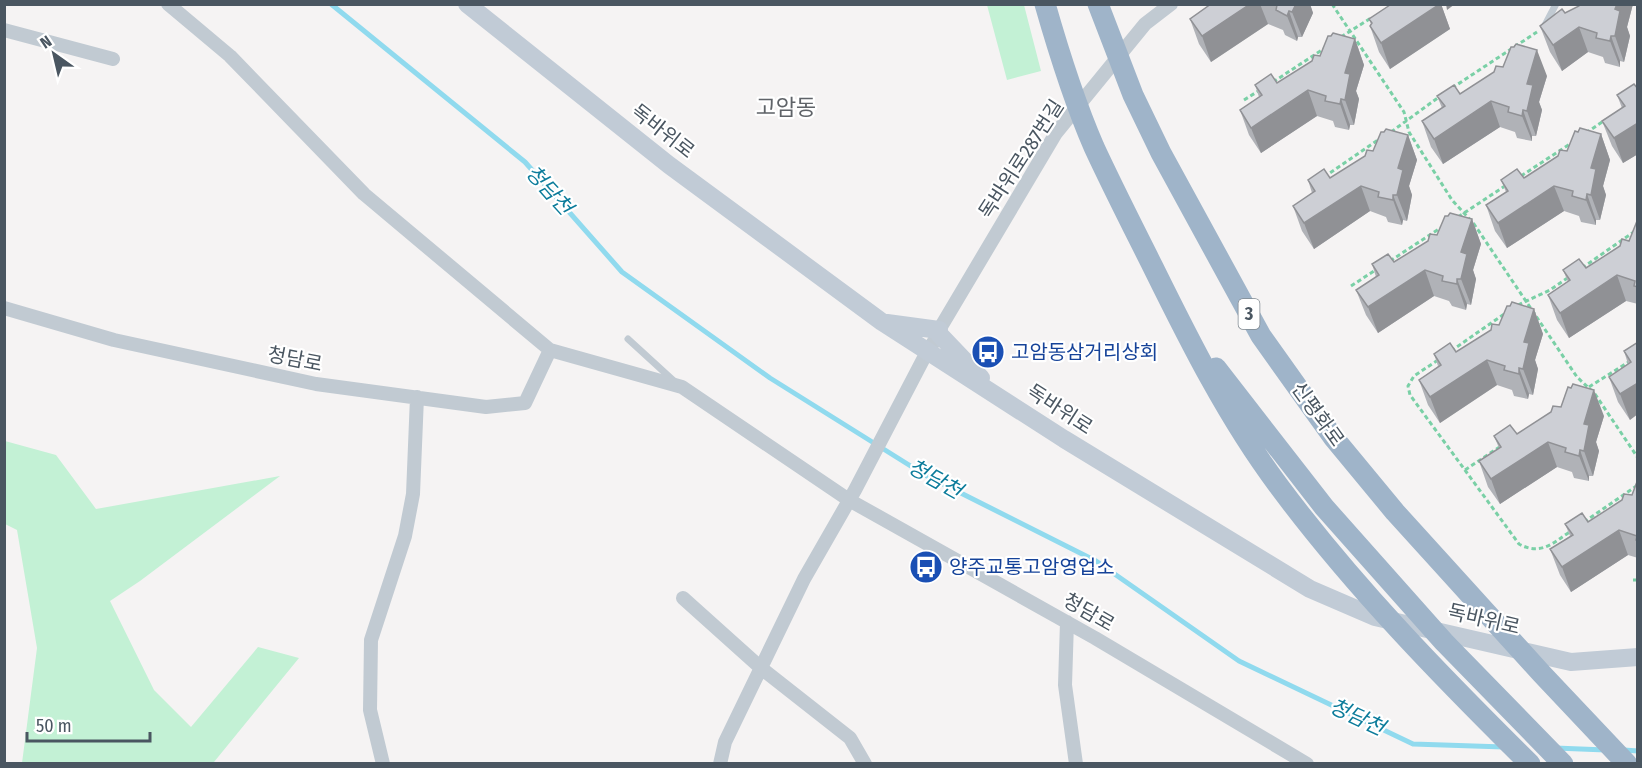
<svg xmlns="http://www.w3.org/2000/svg" width="1642" height="768" viewBox="0 0 1642 768" font-family="'Fira Sans Condensed','Noto Sans KR',sans-serif">
<style>
.green{fill:#c3f1d5}
.lines{fill:none;stroke-linecap:round;stroke-linejoin:round}
.stream{stroke:#90daee;stroke-width:5}
.path{stroke:#7ad0a6;stroke-width:3;stroke-dasharray:4.5 3;stroke-linecap:butt}
.service{stroke:#c1cad2;stroke-width:7}
.minor{stroke:#c1cad2;stroke-width:14}
.secondary{stroke:#c1cbd6;stroke-width:18}
.trunk{stroke:#9fb4c9;stroke-width:21}
.wall{fill:#b0b2b7}
.shaded-wall{fill:#909195}
.building{fill:#cdcfd5;stroke:#909195;stroke-width:1.5}
.labels{text-anchor:middle;stroke-width:4.5;stroke-linejoin:round;paint-order:stroke}
.shield{fill:#fff;stroke:#808990;stroke-width:1.5}
.shield-label{font-size:18px;font-weight:bold;fill:#4a5661}
.street-label{font-size:20px;fill:#4a5661;stroke:#fff}
.transit-label{font-size:20px;fill:#164399;stroke:#fff;text-anchor:start}
.water-label{font-size:21px;font-style:italic;fill:#0c7c9b;stroke:#fff}
.quarter-label{font-size:22px;fill:#5f6368;stroke:#fff}
</style>
<rect width="100%" height="100%" fill="#f5f3f3"/>
<!-- green -->
<path class="green" d="M987 5H1024L1041 71 1007 80Z
M5 441 56 455 96 509 280 476 140 581 110 601 154 690 191 727 258 647 299 658 214 762 216 763H22L37 648 17 530 5 524Z"/>
<g class="lines">
<!-- stream -->
<path class="stream" d="M331 4 525 162 622 272 770 378 925 475 1096 561 1239 661 1413 744 1504 747
M1555 748 1606 750
M1624 750 1638 751"/>
<!-- path -->
<path class="path" d="M1332 4 1404 112 1409 132 1452 200 1474 224 1577 377 1595 394 1638 458
M1341 37 1371 18
M1273 82 1325 48
M1452 88 1537 32
M1244 100 1260 90
M1391 132 1439 97
M1586 133 1605 120
M1521 176 1573 142
M1324 177 1378 140
M1458 217 1505 186
M1390 261 1442 227
M1582 268 1638 229
M1351 286 1377 269
M1518 305 1550 290 1569 277
M1451 351 1507 312
M1438 360 1414 376 1408 386 1410 395 1519 544C1541 556 1553 543 1571 531
M1589 387 1638 356
M1465 470 1501 446
M1584 522 1638 485
M1633 580H1638"/>
<!-- service -->
<path class="service" d="M1544 27 1556 4
M628 339 675 382"/>
<!-- minor -->
<path class="minor" d="M168 4 230 56 364 194 550 350 682 387 849 500 1095 638 1307 764
M4 30 113 59
M4 308 114 340 316 384 486 407 525 403 550 350
M683 598 761 668 850 738 865 764
M1067 622 1065 685 1076 764
M383 764 370 710 371 640 405 536 413 494 417 397
M720 764 725 742 804 579 855 490 927 352 939 334V330L1056 133 1145 24 1171 4"/>
<!-- secondary -->
<path class="secondary" d="M467 4 669 165 882 322 1064 439 1310 589 1375 617 1571 662 1638 657
M887 323 939 330
M939 334 981 378"/>
<!-- trunk -->
<path class="trunk" d="M1045 4C1059 53 1074 101 1094 147 1113 188 1133 227 1153 267 1190 342 1228 418 1278 485 1353 586 1441 676 1530 764
M1098 4 1133 95 1161 153 1261 336 1333 437 1395 512 1542 674 1627 764
M1216 368 1324 507 1444 642 1563 764"/>
</g>
<!-- wall -->
<path class="wall" d="M1209 4H1310L1313 13 1302 37H1298L1297 41 1285 35 1283 30 1268 24 1211 62 1199 44 1190 19 1209 6Z
M1387 4H1441L1450 29 1390 69 1379 52 1370 26 1371 24 1369 19 1388 6Z
M1580 4H1633L1627 27 1630 36 1624 62 1620 61V67L1605 63 1603 57 1588 52 1562 71 1550 52 1540 26 1579 6Z
M1355 39 1364 65 1356 91 1359 99 1354 125H1350L1349 130 1335 127 1333 121 1317 116 1261 153 1249 135 1240 110 1259 97 1255 85 1277 83Z
M1547 76 1539 102 1542 110 1536 136H1532V141L1517 138 1515 132 1500 127 1443 164 1431 147 1422 121 1442 108 1437 96 1460 94Z
M1638 89V154L1623 163 1612 146 1602 121 1622 108 1617 95Z
M1601 134 1610 160 1603 186 1606 195 1600 220H1596V225L1581 222 1579 216 1564 211 1507 248 1495 231 1486 205 1506 192 1501 180 1524 178 1567 151Z
M1408 135 1417 160 1409 186 1412 195 1407 221 1403 220 1402 225 1388 222 1386 217 1370 211 1314 249 1302 231 1293 206 1312 193 1308 180 1330 178 1373 151Z
M1472 219 1481 244 1473 270 1476 279 1471 305 1467 304 1466 310 1452 306 1449 301 1434 296 1378 333 1366 315 1356 290 1376 277 1372 264 1394 262 1437 235Z
M1638 221V304L1626 301 1569 338 1557 320 1548 295 1568 282 1563 270 1586 268 1629 241Z
M1534 309 1543 334 1535 360 1538 369 1533 395 1529 394 1528 399 1514 396 1512 390 1497 385 1440 423 1428 405 1419 380 1438 366 1434 354 1456 352 1499 325Z
M1638 342 1630 420 1618 402 1609 377 1628 364 1624 351Z
M1604 416 1596 442 1599 451 1593 476H1589V481L1574 478 1572 472 1557 467 1500 504 1488 487 1479 461 1499 448 1494 436 1517 434Z
M1638 479V558L1628 555 1571 592 1560 575 1550 549 1570 536 1565 524 1588 522 1632 495Z"/>
<!-- shaded-wall -->
<path class="shaded-wall" d="M1250 4H1260L1268 24 1211 62 1202 36Z
M1296 4H1310L1313 13 1302 37 1292 12Z
M1440 4H1441L1450 29 1390 69 1381 43Z
M1446 4H1455L1447 10Z
M1617 4H1633L1627 27 1630 36 1624 62 1615 36V9Z
M1289 11 1298 37 1297 41 1287 16Z
M1579 27 1588 52 1562 71 1553 45Z
M1611 36 1620 61V67L1610 41Z
M1355 39 1364 65 1356 91 1359 99 1354 125 1345 100V73Z
M1537 50 1547 76 1539 102 1542 110 1536 136 1527 111V84Z
M1308 90 1317 116 1261 153 1251 128Z
M1341 99 1350 125 1349 130 1340 104Z
M1491 101 1500 127 1443 164 1434 139Z
M1523 110 1532 136V141L1522 116Z
M1638 123V154L1623 163 1614 138Z
M1601 134 1610 160 1603 186 1606 195 1600 220 1591 195V168Z
M1408 135 1417 160 1409 186 1412 195 1407 221 1397 195 1398 168Z
M1361 186 1370 211 1314 249 1304 223Z
M1554 186 1564 211 1507 248 1498 223Z
M1587 194 1596 220V225L1586 200Z
M1393 195 1403 220 1402 225 1393 200Z
M1472 219 1481 244 1473 270 1476 279 1471 305 1461 279V252Z
M1425 270 1434 296 1378 333 1368 307Z
M1617 275 1626 301 1569 338 1560 313Z
M1457 279 1467 304 1466 310 1457 284Z
M1534 309 1543 334 1535 360 1538 369 1533 395 1523 369 1524 342Z
M1487 360 1497 385 1440 423 1430 397Z
M1519 368 1529 394 1528 399 1519 374Z
M1638 383V414L1630 420 1620 394Z
M1594 390 1604 416 1596 442 1599 451 1593 476 1584 451V424Z
M1548 442 1557 467 1500 504 1491 479Z
M1580 450 1589 476V481L1579 456Z
M1619 530 1628 555 1571 592 1562 567Z"/>
<!-- building -->
<path class="building" d="M1211 4H1250L1202 36 1190 19Z
M1275 4H1296L1292 12 1289 11 1287 16 1276 10 1277 5Z
M1389 4H1440L1381 43 1370 26 1372 23 1369 19 1390 5Z
M1580 4H1617L1615 9 1620 11 1615 36H1611L1610 41 1596 38 1597 33 1579 27 1553 45 1540 26 1562 9 1565 13 1579 6Z
M1333 33 1355 39 1345 73 1350 74 1345 100 1341 99 1340 104 1325 101 1326 96 1308 90 1251 128 1240 110 1262 95 1255 85 1271 74 1277 83 1312 61 1314 55 1320 56 1328 36H1331Z
M1516 44 1537 50 1527 84 1533 85 1527 111 1523 110 1522 116 1508 112 1509 107 1491 101 1434 139 1422 121 1445 106 1437 96 1454 85 1460 94 1494 72 1496 66 1503 67 1511 47H1514Z
M1634 84 1638 89V123L1614 138 1602 121 1625 106 1617 95Z
M1580 128 1601 134 1591 168 1596 169 1591 195 1587 194 1586 200 1572 196 1573 191 1554 186 1498 223 1486 205 1508 191 1501 180 1517 169 1524 178 1558 156 1560 150 1567 151 1575 131 1578 132Z
M1386 129 1408 135 1398 168 1403 170 1397 195H1393V200L1378 197 1379 192 1361 186 1304 223 1293 206 1315 191 1308 180 1324 169 1330 178 1365 156 1367 150 1373 151 1381 132H1384Z
M1450 213 1472 219 1461 252 1467 254 1461 279H1457V284L1442 281 1443 276 1425 270 1368 307 1356 290 1379 275 1372 264 1388 254 1394 262 1428 241 1430 234 1437 235 1445 216H1448Z
M1637 221 1638 287 1634 286 1635 281 1617 275 1560 313 1548 295 1570 280 1563 270 1579 259 1586 268 1620 246 1622 239 1629 241Z
M1512 302 1534 309 1524 342 1529 343 1523 369 1519 368V374L1504 370 1505 366 1487 360 1430 397 1419 380 1441 365 1434 354 1450 343 1456 352 1491 330 1492 324 1499 325 1507 306H1510Z
M1638 342V383L1620 394 1609 377 1631 362 1624 351Z
M1573 384 1594 390 1584 424 1589 425 1584 451 1580 450 1579 456 1565 452 1566 448 1548 442 1491 479 1479 461 1501 447 1494 436 1510 425 1517 434 1551 412 1553 406 1561 407 1568 387 1571 388Z
M1638 479V541L1636 540 1637 536 1619 530 1562 567 1550 549 1573 535 1565 524 1582 513 1588 522 1622 500 1624 494 1632 495Z"/>
<!-- icons -->
<defs>
<symbol id="bus-disc" viewBox="-11 -11 22 22"><circle r="9.5" fill="#1a4fb4" stroke="#fff"/><path d="M-5-6H5V4H4V6H2V4H-2V6H-4V4H-5ZM-3.5-4V0h7V-4ZM-3.5 1.2v1.5H-2V1.2ZM2 1.2v1.5H3.5V1.2Z" fill="#fff"/></symbol>
</defs>
<g fill-rule="evenodd">
<use href="#bus-disc" x="969" y="333" width="38" height="38"/>
<use href="#bus-disc" x="907" y="548" width="38" height="38"/>
</g>
<g class="labels">
<!-- shield labels -->
<rect class="shield" x="1238.5" y="299" width="21" height="30" rx="4.5"/>
<g class="shield-label">
<text x="1249" y="320">3</text>
</g>
<!-- street labels -->
<g class="street-label">
<text transform="translate(663 131) rotate(38)" y="7">독바위로</text>
<text transform="translate(1021 159) rotate(-57)" y="7">독바위로287번길</text>
<text transform="translate(295 359) rotate(11)" y="7">청담로</text>
<text transform="translate(1060 409) rotate(33)" y="7">독바위로</text>
<text transform="translate(1318 414) rotate(54)" y="7">신평화로</text>
<text transform="translate(1089 612) rotate(30)" y="7">청담로</text>
<text transform="translate(1484 619) rotate(13)" y="7">독바위로</text>
</g>
<!-- transit labels -->
<g class="transit-label">
<text x="1011" y="359">고암동삼거리상회</text>
<text x="949" y="574">양주교통고암영업소</text>
</g>
<!-- water labels -->
<g class="water-label">
<text transform="translate(549 190) rotate(48)" y="7">청담천</text>
<text transform="translate(935 479) rotate(29)" y="7">청담천</text>
<text transform="translate(1357 717) rotate(25)" y="7">청담천</text>
</g>
<!-- quarter labels -->
<g class="quarter-label">
<text x="786" y="115">고암동</text>
</g>
</g>
<!-- border -->
<rect width="1642" height="768" fill="none" stroke="#4a5661" stroke-width="12"/>
<!-- north arrow -->
<g transform="translate(54 54) rotate(326)" stroke="#ffffff" stroke-width="4.5" paint-order="stroke">
<path d="M0-4.5L10 22L0 15L-10 22Z" fill="#4a5661"/>
<text y="-9" font-size="16" font-weight="bold" text-anchor="middle" fill="#4a5661">N</text>
</g>
<!-- scale -->
<path d="M27 732v9h123v-9" fill="none" stroke="#4a5661" stroke-width="3"/>
<text x="36" y="732" font-size="18" fill="#4a5661" stroke="#ffffff" stroke-width="4.5" paint-order="stroke">50 m</text>
</svg>
